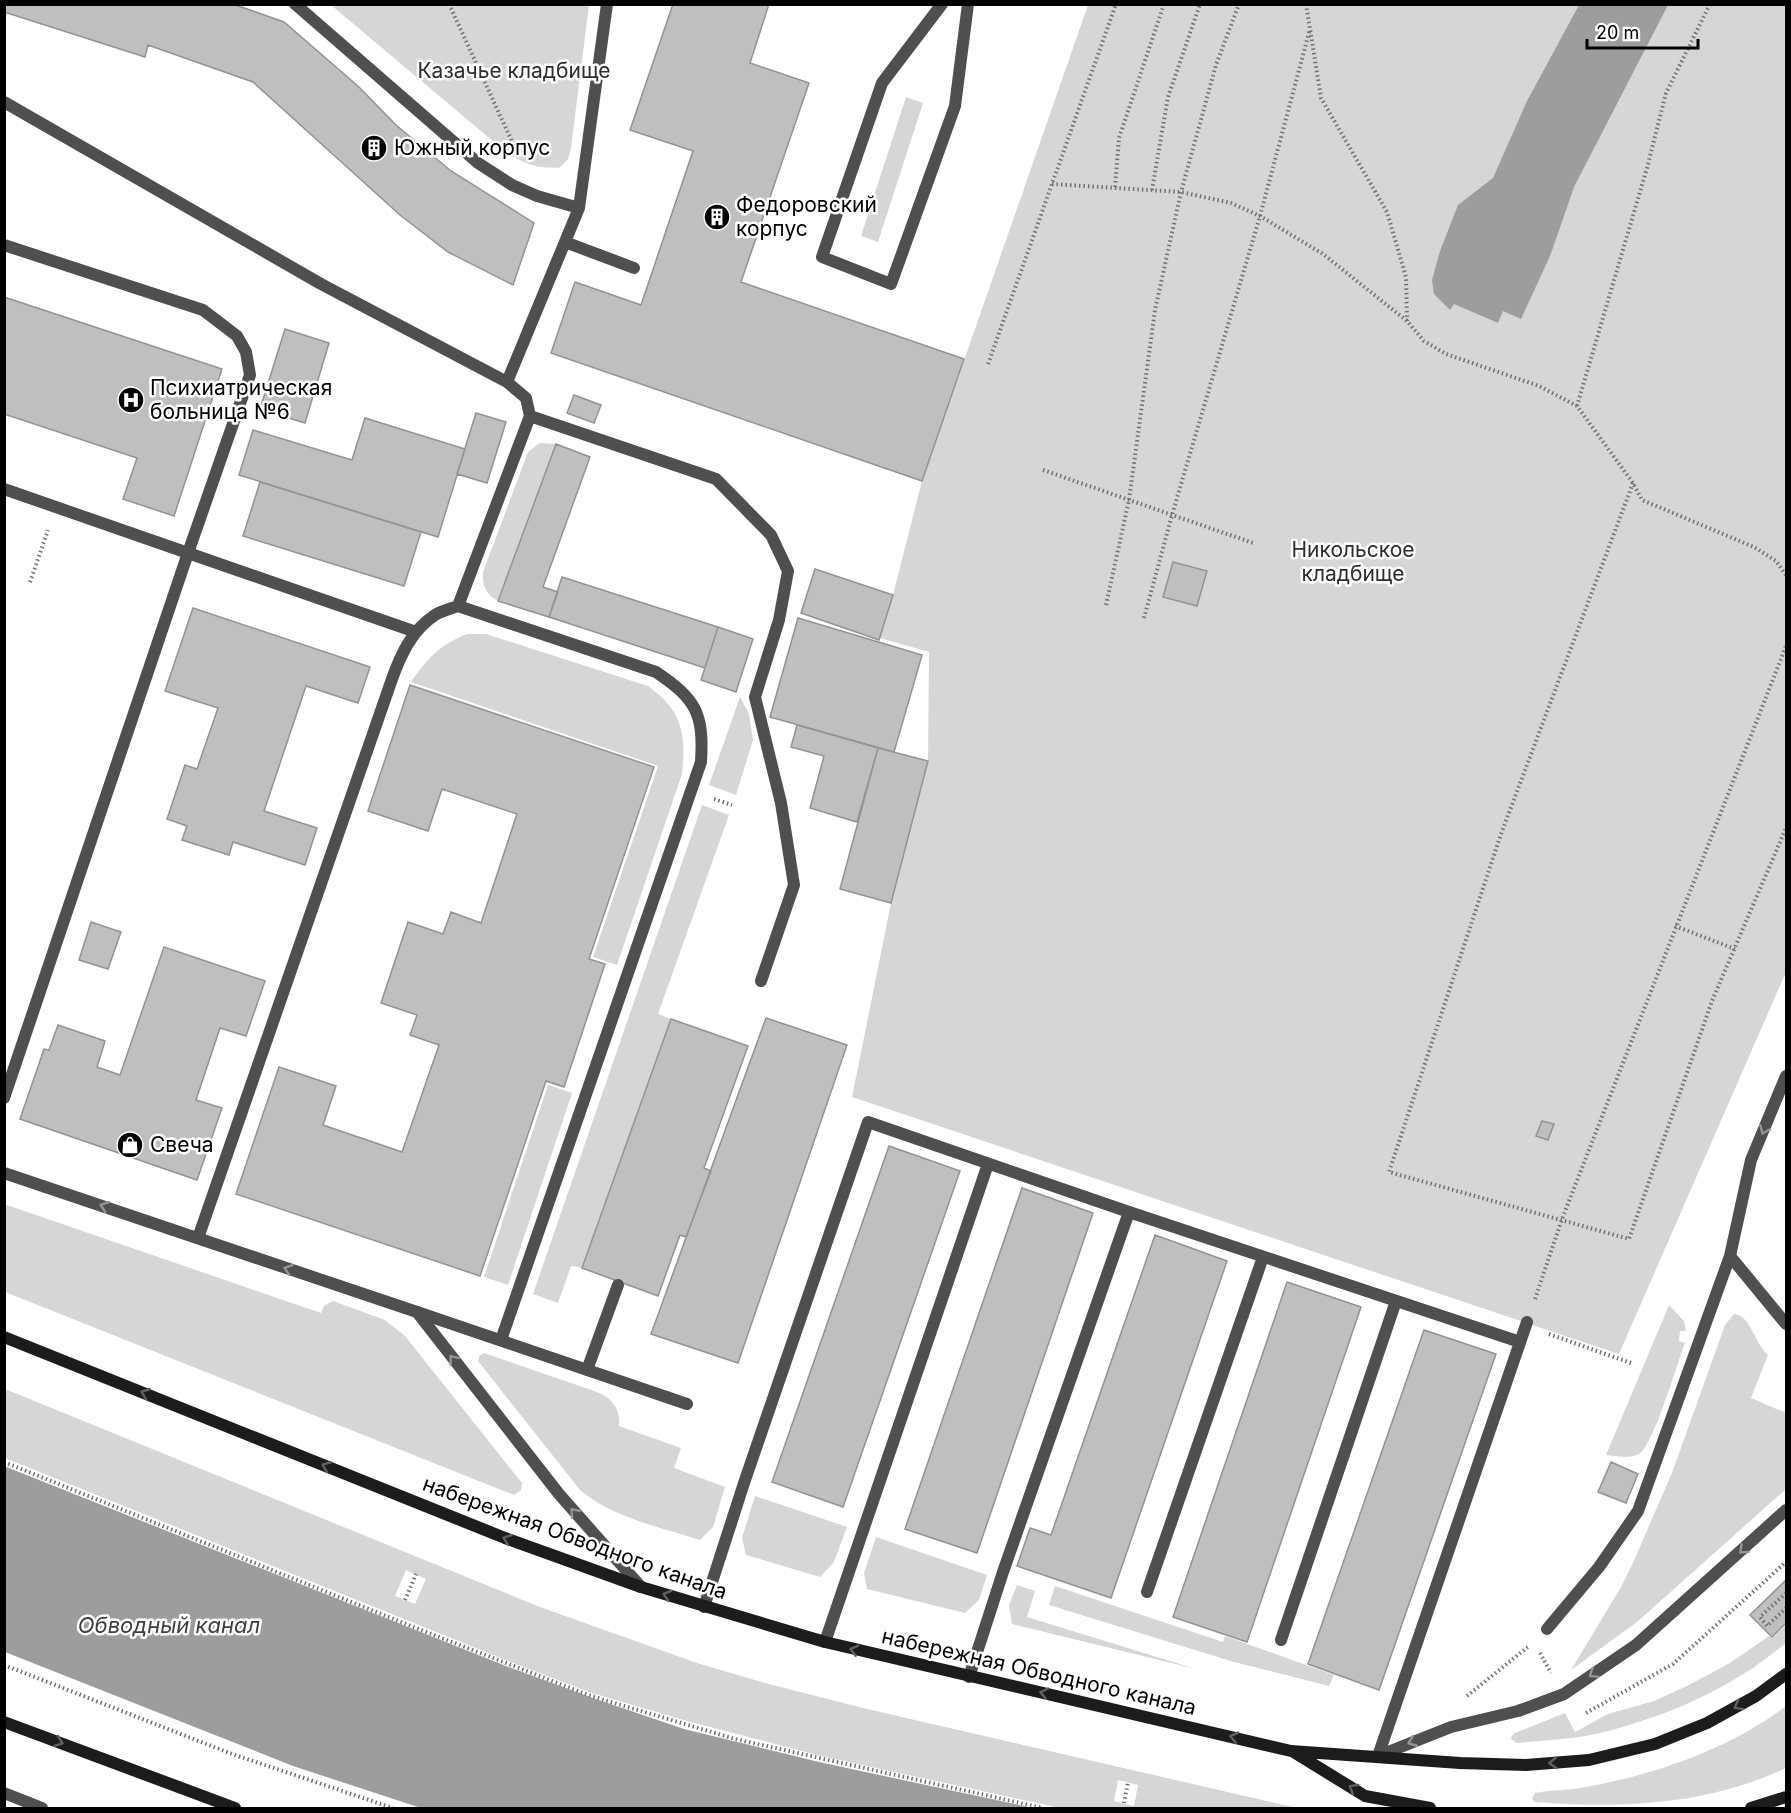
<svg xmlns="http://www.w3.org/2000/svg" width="1791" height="1813" viewBox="0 0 1791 1813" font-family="Inter,sans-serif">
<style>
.green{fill:#d6d6d6;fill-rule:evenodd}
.water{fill:#9d9d9d}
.building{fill:#bfbfbf;stroke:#939393;stroke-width:1.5}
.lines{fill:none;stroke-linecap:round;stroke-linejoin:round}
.path{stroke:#717171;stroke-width:4;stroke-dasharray:1.5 3;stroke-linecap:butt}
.service{stroke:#4f4f4f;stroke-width:12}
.minor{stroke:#4f4f4f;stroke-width:12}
.tertiary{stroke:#4f4f4f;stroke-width:12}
.secondary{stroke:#1c1c1c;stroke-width:12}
.oneway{stroke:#959595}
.oneway2{stroke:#606060}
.labels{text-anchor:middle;stroke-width:5;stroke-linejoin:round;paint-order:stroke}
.park-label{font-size:21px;fill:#2d2d2d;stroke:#fff}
.poi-label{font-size:21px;fill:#000;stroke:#fff;text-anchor:start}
.street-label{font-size:21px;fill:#000;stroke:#fff}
.water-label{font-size:22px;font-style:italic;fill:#3e3e3e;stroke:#fff}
</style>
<rect width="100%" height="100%" fill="#fff"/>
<!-- green -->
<path class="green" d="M331 5H589L571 148 568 159 559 168C536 168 527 165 507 153Z
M1088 5H1786V972L1619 1354 852 1097 891 903 928 761 929 652 880 638 893 595 922 481Z
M906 97 923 103 878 242 861 236Z
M540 443 556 444 498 601C486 594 482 586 483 572L528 452Z
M467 634H486L648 686C683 711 686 734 682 774L617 965 593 957 658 766 411 682C427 659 439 645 467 634Z
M740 697 749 714 753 740 736 795 709 785Z
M702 805 729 815 658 1014 671 1019 582 1268 571 1266 558 1303 533 1294Z
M548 1085 572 1093 508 1285 484 1277Z
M4 1204 321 1313 324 1306 333 1301 385 1320 405 1336 522 1483 521 1490 514 1495 5 1292Z
M1669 1305 1684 1321 1686 1331H1680L1679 1341 1685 1343C1677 1363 1654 1445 1639 1454 1629 1459 1616 1456 1606 1455Z
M1734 1314C1751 1315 1754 1343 1768 1355L1751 1398 1786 1413V1489L1637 1622 1571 1670 1621 1587 1632 1565 1672 1473 1725 1325Z
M484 1353 597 1392C613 1399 620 1408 619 1426L681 1448 674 1468 725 1487 713 1527 700 1540C660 1527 613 1518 580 1490L478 1361 480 1355Z
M5 1389 540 1607 697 1663 765 1683 863 1708 1297 1808H1060L821 1756 687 1721 592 1693 508 1661 5 1458ZM406 1570 426 1579 415 1604 395 1596ZM1118 1780 1138 1785 1134 1806 1114 1801Z
M755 1496 847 1527 834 1562 820 1577 746 1555 742 1538Z
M876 1537 987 1575 979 1600 965 1613 867 1589 864 1573Z
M1017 1585 1035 1591 1027 1617 1196 1669 1012 1624 1009 1605Z
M1055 1586 1223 1642 1225 1636 1334 1675 1329 1686 1234 1662 1049 1605Z
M1786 1625 1785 1644C1770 1655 1756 1667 1740 1676 1700 1701 1654 1719 1608 1731 1579 1739 1547 1740 1517 1743L1511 1739 1512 1736 1515 1733 1565 1713 1575 1732 1608 1714 1654 1701 1689 1685 1730 1663 1769 1636 1772 1638Z
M1786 1706V1768C1708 1805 1620 1809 1535 1802L1532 1799 1535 1793C1550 1790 1566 1790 1581 1788 1653 1775 1728 1750 1786 1706Z"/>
<!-- water -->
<path class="water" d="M1579 5H1668L1574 187 1550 256 1521 319 1503 311 1498 323 1454 304 1450 310 1434 294 1432 280 1440 251 1458 205 1493 178 1527 101Z
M4 1466 506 1666 593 1698 684 1729 819 1762 1033 1808H421L293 1766 5 1652Z"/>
<!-- building -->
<path class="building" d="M4 4H233L284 22 359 87 396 125 451 171 534 223 513 285 448 252 400 215 253 82 148 45 145 57 4 12Z
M673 4H769L750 63 809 83 741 282 964 359 922 481 551 353 575 282 641 305 693 151 630 130Z
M4 297 222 369 174 516 123 499 137 458 4 414Z
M285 329 329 343 305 423 260 409Z
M574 395 601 405 594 423 567 413Z
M476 413 506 422 487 483 457 474Z
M365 418 465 449 438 537 239 475 253 430 352 460Z
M556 444 590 457 543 587 558 592 549 617 498 601Z
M260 482 421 532 404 586 243 536Z
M1173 562 1207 571 1197 606 1163 597Z
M815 569 893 595 879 640 801 613Z
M562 577 718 627 705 668 549 617Z
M193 608 370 667 358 703 306 686 264 811 317 828 305 865 233 842 229 855 182 840 187 826 167 819 185 765 197 769 218 708 165 691Z
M798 618 922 655 894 752 770 717Z
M718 627 753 639 736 692 701 680Z
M410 685 654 767 589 959 605 964 564 1087 546 1081 480 1276 236 1194 279 1067 336 1086 323 1125 402 1152 439 1045 410 1035 417 1015 381 1003 408 922 443 934 451 912 481 923 517 814 442 789 428 831 368 811Z
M797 725 878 748 857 822 810 808 824 756 791 747Z
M878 748 928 761 891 903 840 889Z
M91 922 121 932 108 969 79 960Z
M164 947 265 981 246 1036 220 1028 196 1100 222 1108 197 1180 20 1119 44 1049 49 1050 58 1025 105 1041 97 1067 120 1075Z
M766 1018 847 1045 738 1363 651 1334Z
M671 1019 748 1046 704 1168 711 1171 686 1237 680 1235 658 1296 582 1268Z
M1542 1121 1554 1124 1548 1140 1536 1136Z
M889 1146 960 1171 843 1507 772 1482Z
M1022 1188 1093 1213 977 1553 905 1529Z
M1155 1235 1227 1261 1111 1598 1017 1566 1030 1528 1051 1535Z
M1287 1282 1361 1307 1247 1642 1173 1617Z
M1424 1330 1496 1354 1379 1690 1308 1664Z
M1611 1462 1638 1474 1626 1503 1598 1492Z
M1786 1580V1623L1772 1637 1750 1615Z"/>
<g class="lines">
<!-- path -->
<path class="path" d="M449 4 520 159
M1306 4 1321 98 1387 212 1406 277 1407 321
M1052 184 1181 192 1231 203 1260 216 1323 254 1407 321 1424 341 1446 354 1539 386 1577 406 1633 483 1642 500 1754 547 1776 561 1786 575
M1115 187 1119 138 1164 4
M1152 190 1168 97 1200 4
M988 364 1116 4
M1577 406 1647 168 1666 93 1710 4
M1043 470 1253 543
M1633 483 1501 834 1389 1172 1629 1239 1712 1001 1786 828
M30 582 48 530
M1106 605 1129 500 1155 310 1181 192 1216 65 1239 4
M1144 618 1172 515 1260 216 1310 29
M714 799 732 805
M1675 926 1735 949
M1535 1299 1562 1219 1786 646
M1549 1334 1631 1363
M4 1462 416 1628 591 1696 735 1739 1043 1808
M1786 1593 1760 1617 1767 1626 1786 1608
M405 1600 416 1574
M1540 1653 1551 1673
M4 1665 232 1754 393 1808
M1467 1696 1529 1646
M1586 1713 1673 1664 1786 1562
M1124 1803 1128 1782"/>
<!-- service -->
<path class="service" d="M295 4 478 163 512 185 537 196 579 208
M942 4 882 83 822 257 891 284 955 106 968 4
M4 102 321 284 507 382 526 398 530 416 458 606
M565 242 634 268
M4 245 203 310 237 336 246 352 250 375 188 553 416 632
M507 382 579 208 607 4
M530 416 716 479 771 535 788 571 779 620 755 697 781 803 794 885 761 981
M4 489 188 553 4 1098
M1786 1076 1751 1160 1730 1256 1786 1324
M198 1238 392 679C401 654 412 630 435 615 441 611 450 609 458 606L656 672C696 699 704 713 701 762L501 1340
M417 1312 687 1404
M587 1370 618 1285
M1147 1592 1263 1257
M704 1607 744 1483 868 1122 1129 1212 1520 1342
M1547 1629 1599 1567 1638 1511 1730 1256
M1281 1640 1396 1301
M825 1642 988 1164
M969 1677 1003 1572 1129 1212
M1378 1756 1451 1727 1518 1711 1564 1694 1636 1645 1786 1510
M1378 1756 1527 1322"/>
<!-- minor -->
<path class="minor" d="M4 1173 417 1312 559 1494 641 1587"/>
<!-- tertiary -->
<path class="tertiary" d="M4 1793 42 1808"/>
<!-- secondary -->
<path class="secondary" d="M4 1337 505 1538 641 1587 825 1642 1291 1751 1460 1763 1526 1765 1589 1760 1655 1744 1707 1723 1756 1696 1786 1674
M4 1722 235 1808
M1292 1751 1365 1796 1430 1808
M1751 1808 1786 1797"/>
</g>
<!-- one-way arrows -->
<defs><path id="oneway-chevron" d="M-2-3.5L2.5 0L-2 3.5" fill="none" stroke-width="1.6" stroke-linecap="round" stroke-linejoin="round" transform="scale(1.5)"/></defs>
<g class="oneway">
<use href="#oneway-chevron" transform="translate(1764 1130) rotate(113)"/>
<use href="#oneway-chevron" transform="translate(104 1206) rotate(-161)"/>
<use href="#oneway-chevron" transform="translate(288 1269) rotate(-161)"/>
<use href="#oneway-chevron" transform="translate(453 1359) rotate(-128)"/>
<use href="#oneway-chevron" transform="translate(574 1512) rotate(-132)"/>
<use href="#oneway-chevron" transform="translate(1743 1550) rotate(138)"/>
<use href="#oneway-chevron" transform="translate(1593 1674) rotate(146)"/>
<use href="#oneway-chevron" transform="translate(1412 1742) rotate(158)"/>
</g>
<g class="oneway2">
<use href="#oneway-chevron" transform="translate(145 1393) rotate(-158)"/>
<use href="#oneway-chevron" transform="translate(326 1466) rotate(-158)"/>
<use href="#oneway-chevron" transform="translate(507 1539) rotate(-159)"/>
<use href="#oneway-chevron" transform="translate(667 1595) rotate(-163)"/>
<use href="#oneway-chevron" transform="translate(854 1650) rotate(-166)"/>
<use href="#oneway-chevron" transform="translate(1044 1693) rotate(-168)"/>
<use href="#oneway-chevron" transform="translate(1738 1706) rotate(151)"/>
<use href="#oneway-chevron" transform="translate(1234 1737) rotate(-167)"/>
<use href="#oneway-chevron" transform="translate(59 1742) rotate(21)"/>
<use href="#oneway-chevron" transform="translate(1553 1763) rotate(176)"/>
<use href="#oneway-chevron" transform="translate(1353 1788) rotate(-149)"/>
</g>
<!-- icons -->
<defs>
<symbol id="building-disc" viewBox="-11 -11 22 22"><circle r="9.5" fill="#000" stroke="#fff"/><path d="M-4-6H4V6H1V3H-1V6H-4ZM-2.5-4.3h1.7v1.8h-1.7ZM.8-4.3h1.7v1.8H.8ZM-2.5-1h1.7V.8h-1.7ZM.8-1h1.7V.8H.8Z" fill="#fff"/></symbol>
<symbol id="hospital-disc" viewBox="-11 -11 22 22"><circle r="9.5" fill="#000" stroke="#fff"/><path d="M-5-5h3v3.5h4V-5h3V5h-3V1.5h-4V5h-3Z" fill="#fff"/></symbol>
<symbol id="shop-disc" viewBox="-11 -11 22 22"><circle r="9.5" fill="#000" stroke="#fff"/><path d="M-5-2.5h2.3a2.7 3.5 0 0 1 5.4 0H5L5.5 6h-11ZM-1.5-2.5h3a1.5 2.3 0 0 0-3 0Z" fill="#fff"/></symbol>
</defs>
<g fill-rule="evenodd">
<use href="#building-disc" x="359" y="133" width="30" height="30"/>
<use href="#building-disc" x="702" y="202" width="30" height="30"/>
<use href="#hospital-disc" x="116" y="385" width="30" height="30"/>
<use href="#shop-disc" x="115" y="1130" width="30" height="30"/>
</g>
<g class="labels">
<!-- park labels -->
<g class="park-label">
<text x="514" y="78">Казачье кладбище</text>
<text x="1353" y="557">Никольское<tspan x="1353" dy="24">кладбище</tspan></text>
</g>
<!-- poi labels -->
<g class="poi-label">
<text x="394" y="155">Южный корпус</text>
<text x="736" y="212">Федоровский<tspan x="736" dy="24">корпус</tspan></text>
<text x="150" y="395">Психиатрическая<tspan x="150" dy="24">больница №6</tspan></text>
<text x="150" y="1152">Свеча</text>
</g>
<!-- street labels -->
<g class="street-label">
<text transform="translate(575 1538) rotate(20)" y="7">набережная Обводного канала</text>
<text transform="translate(1039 1672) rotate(13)" y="7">набережная Обводного канала</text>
</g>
<!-- water labels -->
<g class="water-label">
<text x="169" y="1633">Обводный канал</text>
</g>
</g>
<!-- border -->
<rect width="1791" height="1813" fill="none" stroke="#000000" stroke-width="12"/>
<!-- scale -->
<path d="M1587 39v9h111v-9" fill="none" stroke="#000000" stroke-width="3"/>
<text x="1596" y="39" font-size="18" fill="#000000" stroke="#ffffff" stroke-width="4.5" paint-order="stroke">20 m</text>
</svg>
